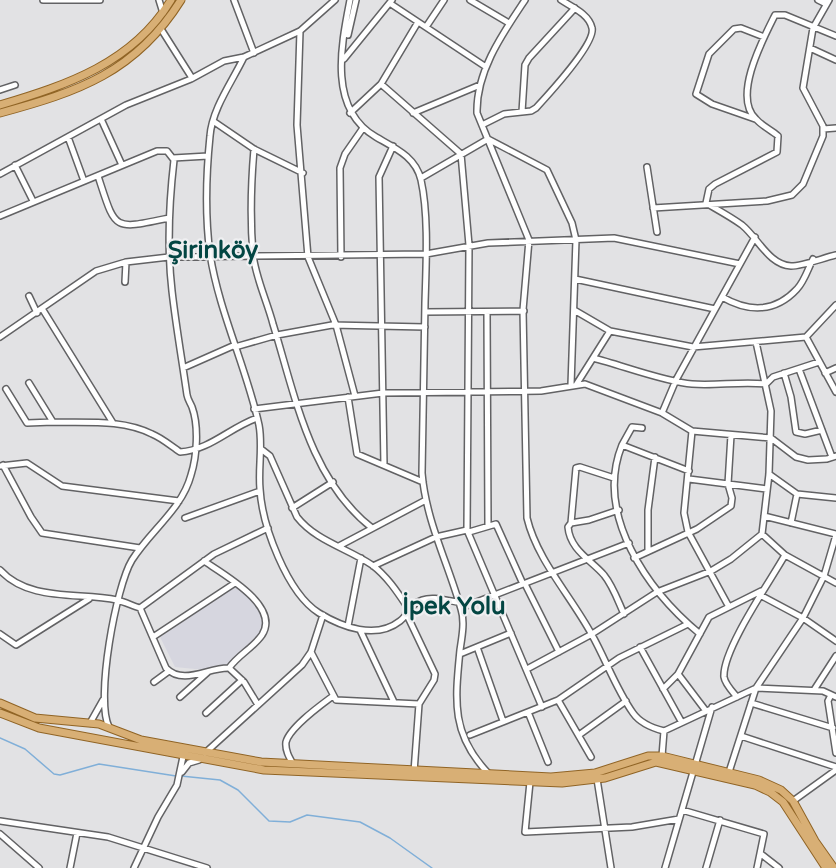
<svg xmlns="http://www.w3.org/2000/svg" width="836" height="868" viewBox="0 0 836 868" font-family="'Varela Round',sans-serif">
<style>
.built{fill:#d6d6df}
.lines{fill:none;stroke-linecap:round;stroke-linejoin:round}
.stream{stroke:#80afd8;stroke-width:1.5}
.minor-casing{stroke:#626264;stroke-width:8}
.major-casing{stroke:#906425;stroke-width:9}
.minor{stroke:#fff;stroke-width:5}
.major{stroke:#d8af75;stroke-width:7}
.labels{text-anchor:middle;stroke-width:4.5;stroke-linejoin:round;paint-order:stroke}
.district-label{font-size:24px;font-weight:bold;fill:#034643;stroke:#efeff1}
</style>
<rect width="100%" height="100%" fill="#e2e2e4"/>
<!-- built -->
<path class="built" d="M236 586 250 597 262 613 263 628 258 637 226 666 205 670 175 667 160 637Z"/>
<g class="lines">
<!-- stream -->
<path class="stream" d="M0 738 25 749 54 774 60 775 99 764 176 776
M181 776 220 780 238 790 269 821 290 822 307 815 360 822 390 838 432 868"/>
<defs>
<path id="minor" d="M43 0H100
M159 0 163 13
M234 0 254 53
M350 0C341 46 328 109 376 137 395 148 416 157 421 180 429 216 426 266 425 303 424 360 423 416 422 473 426 521 448 563 461 609 465 621 462 637 460 650 455 701 451 734 488 773
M470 0 509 23
M525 0C503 33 476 71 477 113L529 240 523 310 527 518C537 560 571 596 592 635 606 660 616 689 633 713 640 723 652 728 664 731
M818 0 826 4 823 0
M391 4 486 67
M426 27 444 0
M161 29 192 78
M300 31 297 125 308 257 336 325 355 396
M348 35 356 0
M836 36 785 15H775C763 39 732 97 756 119 762 126 771 130 778 136L777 152 715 184 709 189 706 203C718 210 731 217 742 225 758 238 769 265 791 266 803 266 823 258 836 255
M810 48 836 60
M244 57C232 82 212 109 210 136 206 175 205 216 210 254 219 312 247 369 259 425 263 446 258 468 260 489 262 525 287 593 319 613 342 627 376 640 400 621 409 614 410 604 422 600 434 596 447 601 458 602
M344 59 392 0
M381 84 461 154 469 245 467 530 542 707
M0 90 15 85
M522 112 525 65 529 58 575 8
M350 113 381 84 418 22
M413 113 480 85
M101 119 122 165
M755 119 712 104 696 94 709 54 734 29 741 28 764 37
M213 121 254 149 303 173
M482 125 504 114 531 111 536 108C548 95 596 43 592 28 589 14 572 7 561 0
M823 129 836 128
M68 137 84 181
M254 149C251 184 250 219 253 254 255 276 267 301 273 324 295 395 310 480 372 528
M173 158 208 156
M15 165 33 201
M647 167 657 232
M0 174 126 105 191 79 224 61 244 57 300 31 335 0
M98 176C116 231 112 230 169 218
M421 178 488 139 547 170 572 223 576 240 571 385
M653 208 767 201 792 195 803 184 823 136V126L803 88 813 28 829 0
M0 216 157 151H167L174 160C169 203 167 248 172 291 176 326 182 360 187 395 188 400 190 402 192 407 199 426 197 456 191 475 182 509 151 530 132 560 116 586 95 700 109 727
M341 257 340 168 345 154 363 128
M575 279 715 309
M125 282 126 262
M29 296 37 313
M722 297C748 312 775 313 797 289 804 282 808 269 813 259
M43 310 113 423
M574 310 610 331 693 347 806 337 836 305
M425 312 524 311
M487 312 488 526
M0 337 96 271 126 262 169 257 426 254 488 243 614 238 740 264
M806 337 836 392
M235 347 277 335 332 325 425 327
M593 358C621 365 665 382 692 384 717 386 741 381 766 384L773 377 819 362
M183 368 235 345
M799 369 832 457
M784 373 791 397 796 432 805 434 822 430
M825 373 836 368
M29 383 53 422C86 423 122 419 152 434 162 438 171 446 180 452 210 450 229 428 257 418
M576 385 610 331
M6 389 27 423 53 422
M348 397 357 454 423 482
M254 409 383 393 541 391 585 384 662 413 692 431 771 438 796 457 808 460 827 459 836 456
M662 413 676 380 755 237
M692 431 684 513 688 532 729 607
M622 445 632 427 642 428
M261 449 270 456 297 517C316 541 347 548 372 565 387 576 398 593 408 608
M3 465 31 517 42 533 140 548
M384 465 379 177 393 146
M0 466 27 463 62 486 179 501
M689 471 622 445C594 515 648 591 700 634
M769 474 797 494 836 498
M614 478 580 467 576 468 571 523 568 527C570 550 591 560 604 575 613 586 618 601 624 614
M689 479 767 489
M292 508 333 482
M764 516 836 534
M185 518 260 491
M571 523 589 520 619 510
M791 523 797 494
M469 532 496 524 523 584
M762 534 785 555 836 583
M339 546 424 501
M648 551V510L655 457
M634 558 697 529 731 506 732 498 728 484 731 435
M204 561C223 574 281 606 262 635 253 648 238 655 229 668
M373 566 436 537 467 530
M0 570C29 602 79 592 117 600 125 602 133 606 140 608L166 668C183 686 209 667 229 668L244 682 258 705
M525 584 559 652
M760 595 803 618 836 641
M140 608 214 554 268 528
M461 608 629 543
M406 613 435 674 434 680 419 704 414 772
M348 626 361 558
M360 630 394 702
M0 634 16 645 89 599
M153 637 235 583
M477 647 503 721
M640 647 681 721
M311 652 336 700 419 704
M460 654 511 633
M527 669 592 634 657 592 711 571 731 559 762 534 769 474 771 411 756 342
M678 674 706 711
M154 682 169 671
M663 689 678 674 709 617 761 591
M814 690 836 656
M831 695 828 701 836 753
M180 697 208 672
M737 697C732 691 725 684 724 677 722 650 771 580 785 555
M558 700 591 757
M751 703 833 728
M528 712 548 762
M206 713 242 680
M90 723 103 700
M470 735 558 700 619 658 688 624
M579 735 626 701
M741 736 836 767
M205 753 302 665 311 652 323 615
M662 756 664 731 756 688 823 691 836 697
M293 764C289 757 285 750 286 742 290 727 321 705 333 696
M182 772 189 763 199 760
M729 772 756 688 803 618 824 576 836 535
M597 779 611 868
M530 782 525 832 632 827 679 819
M793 801 836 770
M682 810 764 834 757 868
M0 821 108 837 207 868
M0 834 39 868
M761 854 779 868
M70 868 77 833
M134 868 158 817 177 785 184 752
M665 868 712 707
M706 868 720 820"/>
<path id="major" d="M0 105C67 85 133 63 171 0
M0 113C78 92 136 72 181 0
M0 703 35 718 99 724 141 740 261 762 551 777 595 773 648 756H662L759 780 781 790 793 801 815 841 834 868
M0 713 39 728 264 770 562 783 605 778 656 762 755 785 770 792 783 802 826 868"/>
</defs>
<!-- minor casing -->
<use href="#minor" class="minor-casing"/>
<!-- major casing -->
<use href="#major" class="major-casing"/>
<!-- minor -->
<use href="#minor" class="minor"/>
<!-- major -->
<use href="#major" class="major"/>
</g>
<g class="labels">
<!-- district labels -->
<g class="district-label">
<text x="213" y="258">Şirinköy</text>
<text x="454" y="614">İpek Yolu</text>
</g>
</g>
</svg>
